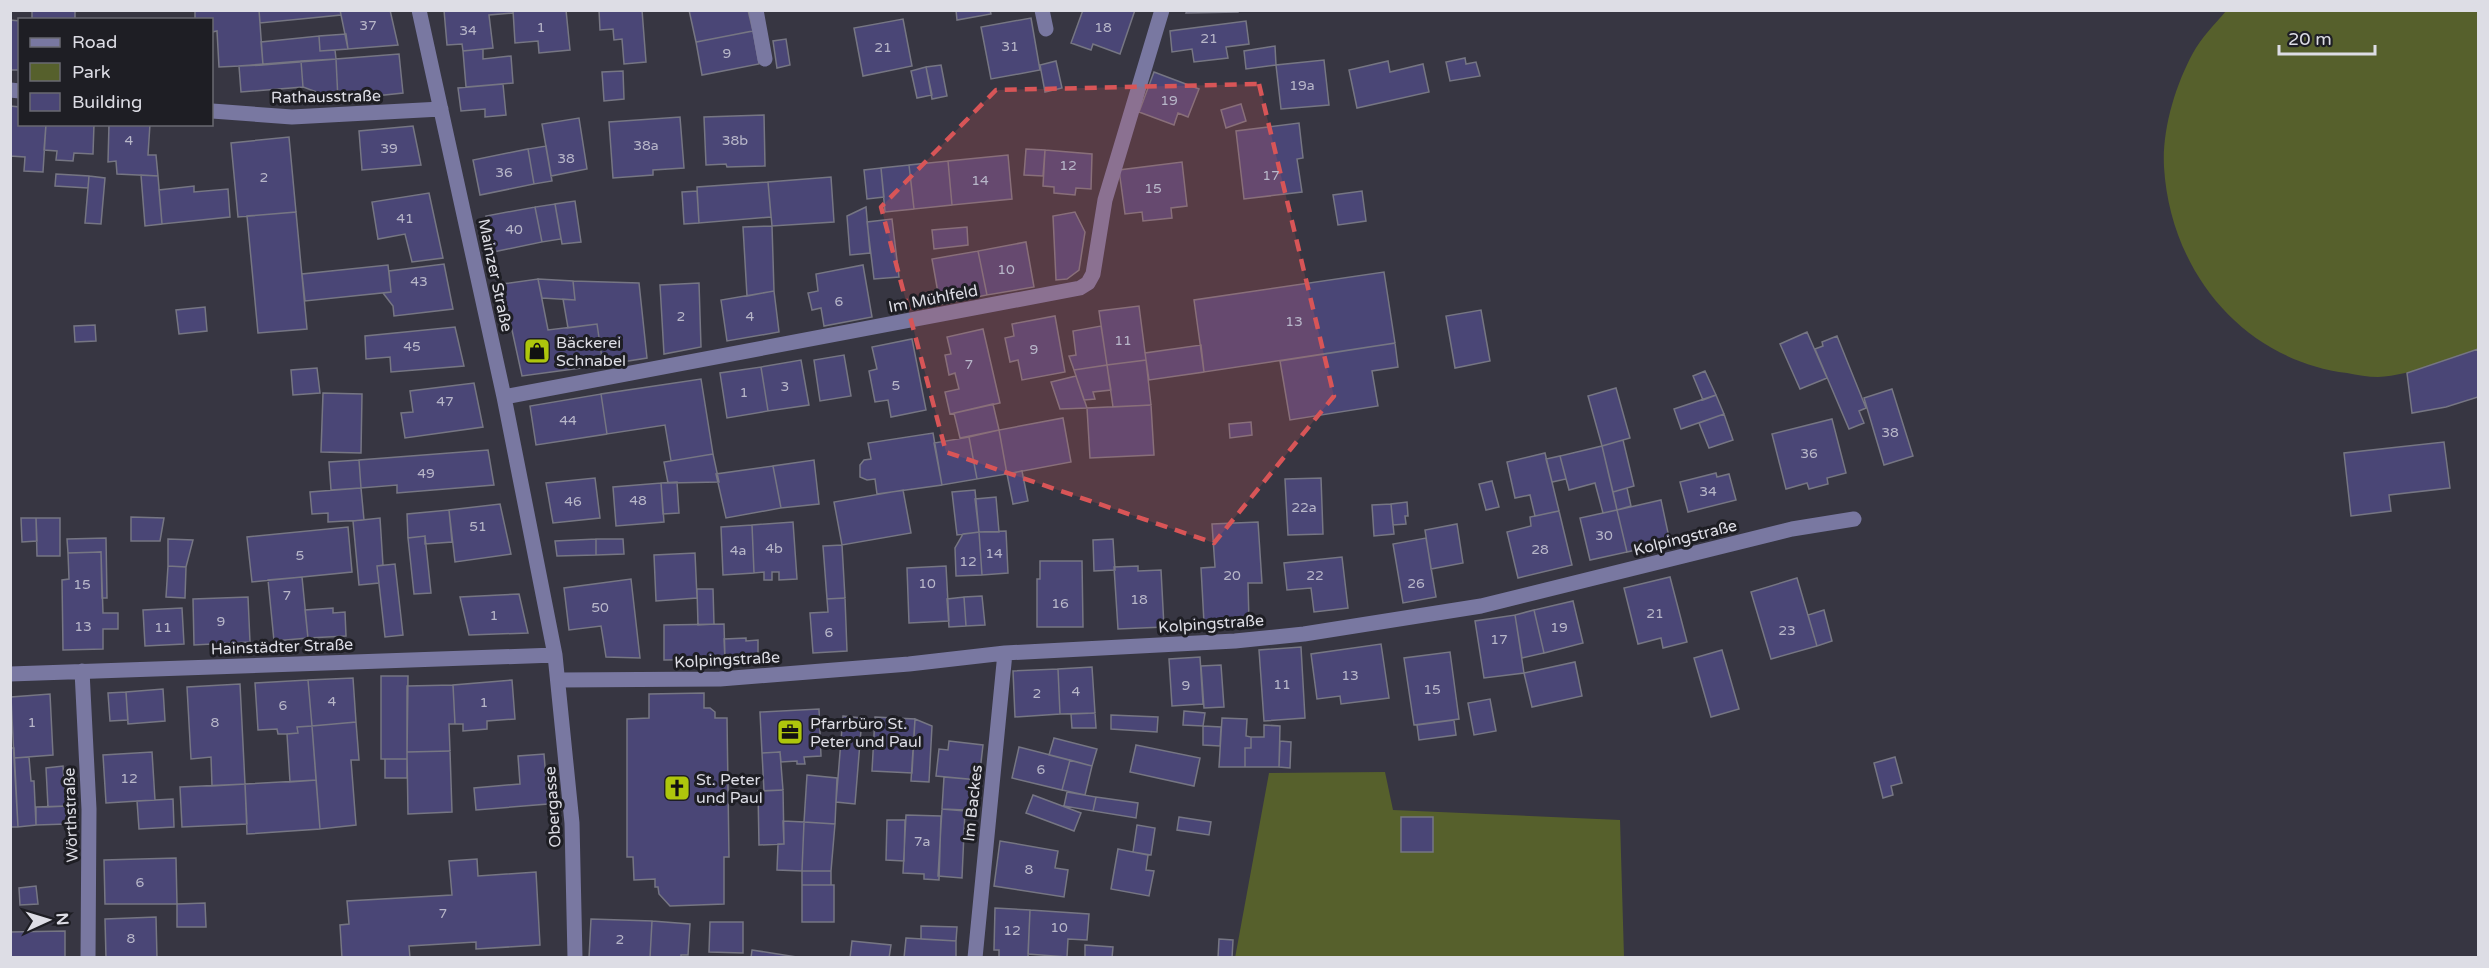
<svg xmlns="http://www.w3.org/2000/svg" width="2489" height="968" viewBox="0 0 2489 968" font-family="'Varela Round',sans-serif">
<style>
.green{fill:#56602c}
.building{fill:#4a4676;stroke:#767683;stroke-width:1.5}
.lines{fill:none;stroke-linecap:round;stroke-linejoin:round}
.minor{stroke:#7978a1;stroke-width:15}
.marked{fill:#d85557;fill-opacity:0.2;stroke:#d85557;stroke-width:4.5;stroke-dasharray:12 8;stroke-linejoin:round}
.labels{text-anchor:middle;stroke-width:6;stroke-linejoin:round;paint-order:stroke}
.number-label{font-size:14px;fill:#b8b7c9}
.street-label{font-size:16px;fill:#dddde5;stroke:#1e1e24}
.poi-label{font-size:16px;fill:#dddde5;stroke:#1e1e24;text-anchor:start}
</style>
<rect width="100%" height="100%" fill="#373642"/>
<!-- green -->
<path class="green" d="M2226 11H2478V349C2446 360 2413 375 2378 377 2368 377 2357 375 2347 373 2242 360 2170 270 2164 167 2162 130 2175 86 2193 53 2201 38 2215 24 2226 11Z
M1385 772 1393 810 1620 820 1624 957 1235 958 1269 773Z"/>
<!-- building -->
<path class="building" d="M32 10H75V20H32Z
M195 10H259L263 65 219 67 217 31 212 32V20H195Z
M259 10H340L341 15 260 23Z
M340 10H390L398 45 348 49Z
M444 10H513V13L489 15 493 48 463 51 462 44 447 45Z
M513 10H566L570 50 539 53 538 41 515 43Z
M599 10H642L646 62 624 64 622 39 614 40 613 29 600 30Z
M689 10H748L753 31 696 42Z
M956 10H990L991 14 957 20Z
M1083 10H1135L1120 54 1093 44 1091 50 1071 43Z
M1187 10H1238V12L1186 13Z
M1031 18 1040 70 991 79 981 27Z
M903 19 912 66 863 76 854 28Z
M10 20 20 21V70H10Z
M1246 21 1249 44 1226 47 1228 58 1194 62 1192 49 1172 52 1170 31Z
M753 31 759 64 702 75 696 42Z
M346 34 348 49 320 51 319 36Z
M319 36 320 51 335 50 336 59 263 65 261 42Z
M786 39 790 65 777 68 773 41Z
M1275 46 1276 65 1246 69 1244 51Z
M483 49V59L511 56 513 83 466 87 463 51Z
M399 54 403 93 338 100 336 59Z
M1465 58 1466 64 1476 62 1480 76 1450 81 1446 62Z
M336 59 338 100 303 87 301 61Z
M1324 60 1329 105 1281 109 1276 65Z
M301 61 303 87 241 92 239 66Z
M1056 61 1062 88 1045 92 1040 65Z
M1388 61 1390 72 1423 64 1429 92 1357 108 1349 70Z
M941 65 947 96 932 99 926 67Z
M926 67 932 95 917 98 911 71Z
M623 71 624 99 604 101 602 72Z
M1154 72 1199 89 1188 117 1178 113 1174 125 1139 112Z
M503 84 506 115 485 117V109L461 111 458 88Z
M1241 104 1246 121 1226 128 1221 110Z
M10 106 20 107V124H46L43 172 24 171 25 157 10 156Z
M764 115 765 166 727 167 726 164 706 165 704 117Z
M680 117 684 168 653 170V175L613 178 609 122Z
M579 118 587 169 551 176 542 124Z
M1299 123 1303 158 1297 159 1302 192 1244 199 1236 131Z
M46 124H94L93 154 74 153 73 161 56 160 57 151 44 150Z
M109 124H150L148 155H156L158 176 117 174 116 161 108 162Z
M413 126 421 165 362 170 359 131Z
M289 137 296 212 238 217 231 143Z
M546 146 552 181 534 184 528 149Z
M528 149 534 184 480 195 473 160Z
M1026 149 1045 150 1043 176 1024 175Z
M1045 150 1092 154 1091 189 1076 188 1075 195 1054 193V187L1043 186Z
M1008 155 1012 199 952 205 948 161Z
M948 161 952 205 914 209 909 165Z
M1182 162 1187 206 1171 208 1172 218 1143 221 1142 212 1125 214 1119 170Z
M909 165 914 209 885 212 881 168Z
M881 168 884 197 867 199 864 170Z
M56 174 89 176 88 188 55 186Z
M141 175 158 176 162 224 145 226Z
M89 176 105 178 101 224 85 223Z
M831 177 834 222 772 226 768 182Z
M768 182 771 217 699 223 697 187Z
M194 186V192L228 189 230 217 162 224 159 190Z
M697 191 699 223 684 224 682 192Z
M1362 191 1366 221 1338 225 1333 195Z
M429 193 443 258 412 262 405 234 378 239 372 202Z
M575 201 581 242 562 244 555 204Z
M555 204 561 239 542 242 535 207Z
M535 207 542 242 493 252 486 216Z
M866 207 870 253 850 255 847 216Z
M296 212 307 329 258 333 247 216Z
M1075 212 1085 232 1079 270 1067 279 1056 280 1053 216Z
M892 219 899 277 874 279 867 222Z
M772 226 774 291 747 296 743 227Z
M967 227 968 245 934 249 932 230Z
M1026 242 1034 287 987 295 978 251Z
M978 251 987 295 940 304 932 259Z
M444 264 453 309 394 316 393 306 383 293 391 292 389 271Z
M388 265 391 292 305 301 302 274Z
M863 265 872 317 824 326 821 308 812 310 808 293 818 291 816 274Z
M1384 272 1395 343 1204 372 1194 300Z
M538 279 573 281 575 300 542 298Z
M538 279 548 330 597 324 603 365 522 376 502 284Z
M573 281 639 283 647 358 603 365 597 324 568 328 563 299 575 300Z
M699 283 701 347 664 354 660 285Z
M774 291 779 332 727 341 721 300Z
M1139 306 1146 360 1107 365 1099 311Z
M205 307 207 331 179 334 176 310Z
M1481 310 1490 361 1455 368 1446 316Z
M1055 316 1065 372 1022 380 1018 360 1010 362 1005 338 1014 336 1012 324Z
M95 325 96 341 75 342 74 326Z
M1101 326 1107 365 1074 370 1069 356 1076 355 1073 331Z
M455 327 464 366 391 372 390 357 366 359 365 336Z
M983 329 1000 403 950 414 945 392 959 389 955 373 949 375 945 355 951 354 947 337Z
M1807 332 1827 378 1800 389 1780 344Z
M1837 336 1866 408 1859 411 1864 423 1849 429 1815 349 1823 346 1822 342Z
M912 339 926 410 891 417 888 400 875 402 869 371 877 369 872 347Z
M1395 343 1398 367 1372 371 1378 406 1290 420 1280 361Z
M1201 345 1204 372 1149 380 1145 353Z
M2478 349V397L2446 407 2412 413 2407 373Z
M844 355 851 396 820 401 814 360Z
M801 360 809 405 768 411 761 367Z
M1146 360 1151 405 1113 407 1107 365Z
M1107 365 1111 390 1093 392 1095 399 1084 400 1074 370Z
M761 367 768 411 727 418 720 373Z
M317 368 320 393 293 395 291 370Z
M1705 371 1716 395 1703 400 1693 376Z
M1076 376 1087 408 1060 409 1051 382Z
M701 379 713 454 671 461 665 425 607 434 601 394Z
M474 383 483 427 405 438 401 413 413 412 410 391Z
M1616 388 1630 438 1602 446 1588 396Z
M1892 389 1913 456 1884 465 1864 398Z
M323 393 362 394 361 453 321 452Z
M601 394 607 434 536 445 530 406Z
M1716 395 1724 414 1681 429 1674 409Z
M993 404 999 430 960 438 954 413Z
M1151 405 1154 455 1090 458 1087 408Z
M1724 414 1733 440 1709 448 1699 423Z
M1063 418 1071 462 1007 474 999 430Z
M1832 419 1846 473 1827 478 1828 484 1809 489 1807 483 1786 489 1772 434Z
M1251 422 1252 435 1230 438 1229 424Z
M999 430 1007 474 977 479 969 437Z
M933 433 942 485 877 494 875 479 867 480 860 477V465L864 460 871 459 868 443Z
M969 437 977 479 942 485 934 443Z
M1623 440 1634 486 1613 492 1602 446Z
M2444 442 2450 488 2389 495 2391 511 2351 516 2344 453Z
M1602 446 1617 510 1603 513 1595 483 1569 490 1560 456Z
M488 450 494 485 397 493V485L361 488 359 460Z
M1545 453 1559 511 1535 516 1530 495 1515 498 1507 462Z
M713 454 719 482 668 483 664 462Z
M1560 456 1566 479 1552 482 1546 459Z
M359 460 361 488 331 490 329 462Z
M814 460 819 504 781 508 773 466Z
M773 466 781 508 726 518 716 474Z
M1022 471 1028 501 1013 504 1007 474Z
M1716 473 1717 477 1729 474 1736 500 1688 512 1680 482Z
M595 478 600 518 553 523 546 483Z
M1321 478 1323 534 1288 535 1285 479Z
M1492 481 1499 507 1486 510 1479 484Z
M677 482 679 513 663 514 661 483Z
M661 483 664 522 616 526 613 487Z
M361 488 364 520 328 522V513L312 514 310 492Z
M1627 488 1631 506 1617 510 1613 492Z
M903 490 911 533 842 545 834 502Z
M975 490 979 532 957 535 952 492Z
M996 497 999 532H979L975 499Z
M1661 500 1670 542 1627 552 1617 510Z
M1407 502 1408 516H1405L1406 524 1393 525 1391 504Z
M500 504 511 554 455 562 449 510Z
M1391 504 1394 534 1374 536 1372 505Z
M449 510 452 542 425 544V536L408 538 407 514Z
M1617 510 1627 552 1590 560 1580 518Z
M1559 511 1572 565 1518 578 1507 532 1531 526 1530 517Z
M131 517 164 518 160 541H131Z
M21 518H36L37 541 22 542Z
M36 518H60V556H37Z
M380 518 383 565 377 566 379 583 359 585 353 521Z
M793 522 797 579 779 580V572H772V580H764V572L754 573 752 525Z
M1258 522 1262 583H1248L1249 621 1204 623 1201 568 1215 567 1212 524Z
M1457 524 1463 563 1431 569 1425 530Z
M752 525 754 573 723 575 721 527Z
M348 527 352 572 252 582 247 537Z
M1006 531 1008 573 982 575 979 532Z
M979 532 982 575 956 576 955 548 963 534Z
M425 536 431 593 414 594 408 538Z
M106 538 107 598H102L101 552 68 553 67 539Z
M1426 538 1436 597 1403 603 1393 544Z
M168 539 193 540 186 567 168 566Z
M596 539H623L624 554 596 555Z
M596 539V555L557 556 555 541Z
M1113 539 1115 570 1094 571 1093 540Z
M842 545 845 598 827 599 823 546Z
M101 552 103 613H118V629H103V649L63 650 62 580 69 579 68 553Z
M695 553 697 598 656 601 654 555Z
M1342 557 1348 608 1314 612 1311 588 1287 590 1284 563Z
M1040 561H1082L1083 627H1037V579H1040Z
M395 564 403 635 385 637 377 566Z
M168 566 186 567 185 598 166 597Z
M946 566 949 621 909 623 907 568Z
M1138 566V571L1161 570 1164 627 1118 629 1114 567Z
M302 577 308 638 274 641 268 580Z
M1670 577 1687 642 1663 648 1661 638 1638 644 1624 588Z
M1797 578 1817 646 1771 659 1751 592Z
M631 579 640 658 606 657 601 626 569 630 564 588Z
M697 589H713L714 624 698 625Z
M519 594 528 633 469 635 460 597Z
M982 596 985 625 966 626 964 597Z
M248 597 250 642 194 645 193 599Z
M964 597 966 626 949 627 947 599Z
M845 598 847 651 813 653 810 613 828 612 827 599Z
M1573 601 1583 643 1544 653 1534 610Z
M182 608 184 644 145 646 143 610Z
M333 608V613L345 612 346 636 308 638 305 610Z
M1534 610 1544 653 1522 658 1515 615Z
M1824 610 1832 641 1817 646 1808 615Z
M1515 615 1524 673 1484 678 1475 621Z
M724 624 725 659 664 660V625Z
M746 638V641L758 640V661L725 659 724 639Z
M1381 644 1389 698 1341 704 1340 696 1317 699 1311 654Z
M1301 647 1305 718 1264 721 1259 650Z
M1722 650 1739 709 1711 717 1694 658Z
M1450 652 1459 719 1414 725 1404 658Z
M1200 657 1203 704 1172 706 1169 659Z
M1575 662 1582 696 1532 707 1524 673Z
M1221 665 1224 707 1204 708 1201 666Z
M1092 667 1095 713 1060 714 1058 669Z
M1058 669 1060 714 1015 717 1013 671Z
M381 676H408L407 759H381Z
M353 678 356 722 312 726 308 680Z
M308 680 312 726 297 727 298 733 287 734H278L277 729 258 730 255 683Z
M512 680 515 719 487 721V729L463 731V724H455L453 685Z
M240 684 245 784 212 786 211 757 191 759 187 687Z
M453 685 455 724H449L450 751 407 752V686Z
M163 689 165 721 128 724 126 692Z
M126 692 128 720 110 721 108 693Z
M704 693V708H710L715 712V718H727L729 857H724V904L670 906 659 894 658 887H655V879L634 880 633 857H627V719L649 718V694Z
M50 694 53 755 14 758 11 697Z
M1490 699 1496 731 1474 735 1468 703Z
M819 709 821 756 804 757 805 764H797V761L781 762 780 752 762 753 760 712Z
M1184 711 1205 713 1203 726 1183 725Z
M1095 713 1096 728H1072L1071 714Z
M1111 715 1158 717 1157 732 1111 729Z
M843 716 862 718 855 804 836 802Z
M875 717 915 719 912 773 872 771Z
M1222 718 1247 719 1246 736 1251 737V748H1245V767H1219Z
M915 719 932 726 929 782 911 781Z
M1454 720 1456 735 1419 740 1417 725Z
M356 722 359 760H351L356 825 320 829 312 726Z
M1264 725 1280 726 1279 767H1245V748H1251V737H1264Z
M312 726 316 780 290 782 287 734 298 733 297 727Z
M1203 726 1221 727 1220 746 1203 745Z
M1054 738 1097 749 1092 766 1049 755Z
M949 741 983 745 979 780 936 776 939 749 948 750Z
M1280 741 1291 742 1290 768 1279 767Z
M1136 745 1200 758 1194 786 1130 772Z
M1019 747 1070 760 1062 790 1012 778Z
M10 748H14L18 827H10Z
M450 751 452 812 408 814 407 752Z
M152 752 155 800 106 803 103 755Z
M780 752 783 790 764 791 762 753Z
M544 754 548 804 476 810 474 788 520 784 518 756Z
M29 757 31 781H34L36 825 18 827 14 758Z
M1895 757 1902 783 1891 786 1893 795 1883 798 1874 763Z
M385 759H407V778H385Z
M1070 760 1092 766 1085 795 1062 790Z
M63 766 66 806 48 807 46 768Z
M807 775 837 778 835 824 804 822Z
M944 777 979 780 977 812 942 809Z
M316 780 320 829 247 834 245 784Z
M245 784 247 824 182 827 180 787Z
M783 790 784 844 759 845 758 791Z
M1067 792 1096 797 1093 811 1064 806Z
M1033 795 1081 813 1074 831 1026 813Z
M1096 797 1138 803 1136 818 1093 811Z
M173 799 174 827 139 829 137 801Z
M66 806 67 824 36 825V807Z
M942 809 965 810 962 878 938 876Z
M906 815 941 816 939 880 924 879V874L903 873Z
M1179 817 1211 822 1209 835 1177 830Z
M1401 817H1433V852H1401Z
M887 820H905L904 861 886 860Z
M783 821 804 822 802 871 777 870 778 844H784Z
M804 822 835 824 831 871H802Z
M1137 825 1155 828 1151 855 1133 852Z
M1000 841 1058 851 1055 868 1068 870 1064 897 994 886Z
M1118 849 1148 855 1146 870 1154 871 1149 896 1111 889Z
M176 858 177 904H105L104 860Z
M477 859 478 876 536 872 540 945 476 949V942L409 946 410 958H342L340 925 349 924 347 901 452 895 449 861Z
M802 871H831V885H802Z
M802 885H834V922H802Z
M36 886 38 904 20 905 19 888Z
M205 903 206 927H177V904Z
M995 908 1030 910 1028 958H999V950H994Z
M1030 910 1089 914 1087 940 1068 939 1067 957 1028 954Z
M156 917 157 958H106L105 919Z
M591 919 652 921 650 958H589Z
M652 921 690 924 688 955H681V958H650Z
M710 922H743V953L709 952Z
M921 926 957 927 956 941 921 939Z
M65 931V958H10V932Z
M906 938 956 941V958H904Z
M1219 939 1233 940 1232 958H1218Z
M852 941 891 945 889 958H850Z
M1085 945 1113 947 1112 958H1085Z
M752 950 803 958H751Z"/>
<g class="lines">
<!-- minor -->
<path class="minor" d="M419 10 504 397 555 655 572 823 575 958
M756 10 765 59
M1042 10 1046 29
M10 90 20 91
M212 111 292 117 441 109
M504 397 1080 288 1088 283 1093 274 1105 200 1162 10
M82 671 89 809 88 958
M10 674 555 655
M559 680 720 679 909 664 1005 653 1235 641 1304 634 1481 606 1792 529 1854 519
M975 958 1005 653"/>
</g>
<!-- marked area -->
<path class="marked" d="M1259 84 1334 396 1214 543 946 452 881 207 996 90Z"/>
<!-- icons -->
<defs>
<symbol id="shop-square" viewBox="-11 -11 22 22"><rect x="-9" y="-9" width="18" height="18" rx="4" fill="#aec60c" stroke="#1e1e24"/><path d="M-5-2.5h2.3a2.7 3.5 0 0 1 5.4 0H5L5.5 6h-11ZM-1.5-2.5h3a1.5 2.3 0 0 0-3 0Z" fill="#111"/></symbol>
<symbol id="office-square" viewBox="-11 -11 22 22"><rect x="-9" y="-9" width="18" height="18" rx="4" fill="#aec60c" stroke="#1e1e24"/><path d="M-6-3h4V-5.5h4V-3h4V5H-6ZM-1-4.5V-3h2v-1.5ZM-6 0V1H6V0Z" fill="#111"/></symbol>
<symbol id="church-square" viewBox="-11 -11 22 22"><rect x="-9" y="-9" width="18" height="18" rx="4" fill="#aec60c" stroke="#1e1e24"/><path d="M-1.2-6h2.4v3.5h3.3v2.4h-3.3V6h-2.4V-.1h-3.3v-2.4h3.3Z" fill="#111"/></symbol>
</defs>
<g fill-rule="evenodd">
<use href="#shop-square" x="522" y="336" width="30" height="30"/>
<use href="#office-square" x="775" y="717" width="30" height="30"/>
<use href="#church-square" x="662" y="773" width="30" height="30"/>
</g>
<g class="labels">
<!-- number labels -->
<g class="number-label">
<text x="368" y="30">37</text>
<text x="541" y="32">1</text>
<text x="1103" y="32">18</text>
<text x="468" y="35">34</text>
<text x="1209" y="43">21</text>
<text x="1010" y="51">31</text>
<text x="883" y="52">21</text>
<text x="727" y="58">9</text>
<text x="1302" y="90">19a</text>
<text x="1169" y="105">19</text>
<text x="129" y="145">4</text>
<text x="735" y="145">38b</text>
<text x="646" y="150">38a</text>
<text x="389" y="153">39</text>
<text x="566" y="163">38</text>
<text x="1068" y="170">12</text>
<text x="504" y="177">36</text>
<text x="1271" y="180">17</text>
<text x="264" y="182">2</text>
<text x="980" y="185">14</text>
<text x="1153" y="193">15</text>
<text x="405" y="223">41</text>
<text x="514" y="234">40</text>
<text x="1006" y="274">10</text>
<text x="419" y="286">43</text>
<text x="839" y="306">6</text>
<text x="681" y="321">2</text>
<text x="750" y="321">4</text>
<text x="1294" y="326">13</text>
<text x="1123" y="345">11</text>
<text x="412" y="351">45</text>
<text x="1034" y="354">9</text>
<text x="969" y="369">7</text>
<text x="896" y="390">5</text>
<text x="785" y="391">3</text>
<text x="744" y="397">1</text>
<text x="445" y="406">47</text>
<text x="568" y="425">44</text>
<text x="1890" y="437">38</text>
<text x="1809" y="458">36</text>
<text x="426" y="478">49</text>
<text x="1708" y="496">34</text>
<text x="638" y="505">48</text>
<text x="573" y="506">46</text>
<text x="1304" y="512">22a</text>
<text x="478" y="531">51</text>
<text x="1604" y="540">30</text>
<text x="774" y="553">4b</text>
<text x="1540" y="554">28</text>
<text x="738" y="555">4a</text>
<text x="994" y="558">14</text>
<text x="300" y="560">5</text>
<text x="968" y="566">12</text>
<text x="1232" y="580">20</text>
<text x="1315" y="580">22</text>
<text x="927" y="588">10</text>
<text x="1416" y="588">26</text>
<text x="82" y="589">15</text>
<text x="287" y="600">7</text>
<text x="1139" y="604">18</text>
<text x="1060" y="608">16</text>
<text x="600" y="612">50</text>
<text x="1655" y="618">21</text>
<text x="494" y="620">1</text>
<text x="221" y="626">9</text>
<text x="83" y="631">13</text>
<text x="163" y="632">11</text>
<text x="1559" y="632">19</text>
<text x="1787" y="635">23</text>
<text x="829" y="637">6</text>
<text x="1499" y="644">17</text>
<text x="1350" y="680">13</text>
<text x="1282" y="689">11</text>
<text x="1186" y="690">9</text>
<text x="1432" y="694">15</text>
<text x="1076" y="696">4</text>
<text x="1037" y="698">2</text>
<text x="332" y="706">4</text>
<text x="484" y="707">1</text>
<text x="283" y="710">6</text>
<text x="32" y="727">1</text>
<text x="215" y="727">8</text>
<text x="1041" y="774">6</text>
<text x="129" y="783">12</text>
<text x="922" y="846">7a</text>
<text x="1029" y="874">8</text>
<text x="140" y="887">6</text>
<text x="443" y="918">7</text>
<text x="1059" y="932">10</text>
<text x="1012" y="935">12</text>
<text x="131" y="943">8</text>
<text x="620" y="944">2</text>
</g>
<!-- street labels -->
<g class="street-label">
<text transform="translate(326 96) rotate(-1)" y="6">Rathausstraße</text>
<text transform="translate(496 275) rotate(78)" y="6">Mainzer Straße</text>
<text transform="translate(933 298) rotate(-11)" y="6">Im Mühlfeld</text>
<text transform="translate(1685 537) rotate(-14)" y="6">Kolpingstraße</text>
<text transform="translate(1211 623) rotate(-4)" y="6">Kolpingstraße</text>
<text transform="translate(282 646) rotate(-2)" y="6">Hainstädter Straße</text>
<text transform="translate(727 659) rotate(-3)" y="6">Kolpingstraße</text>
<text transform="translate(972 803) rotate(-84)" y="6">Im Backes</text>
<text transform="translate(552 807) rotate(-94)" y="6">Obergasse</text>
<text transform="translate(70 815) rotate(-92)" y="6">Wörthstraße</text>
</g>
<!-- poi labels -->
<g class="poi-label">
<text x="556" y="348">Bäckerei<tspan x="556" dy="18">Schnabel</tspan></text>
<text x="810" y="729">Pfarrbüro St.<tspan x="810" dy="18">Peter und Paul</tspan></text>
<text x="696" y="785">St. Peter<tspan x="696" dy="18">und Paul</tspan></text>
</g>
</g>
<!-- border -->
<rect width="2489" height="968" fill="none" stroke="#dddde5" stroke-width="24"/>
<!-- legend -->
<rect x="18" y="18" width="195" height="108" fill="#1e1e24" stroke="#6a6a71" stroke-width="1.5"/>
<rect x="30" y="38" width="30" height="9" fill="#7978a1" stroke="#6a6a71" stroke-width="1.5"/>
<text x="72" y="48" font-size="18" fill="#dddde5">Road</text>
<rect x="30" y="63" width="30" height="18" fill="#56602c" stroke="#6a6a71" stroke-width="1.5"/>
<text x="72" y="78" font-size="18" fill="#dddde5">Park</text>
<rect x="30" y="93" width="30" height="18" fill="#4a4676" stroke="#6a6a71" stroke-width="1.5"/>
<text x="72" y="108" font-size="18" fill="#dddde5">Building</text>
<!-- north arrow -->
<g transform="translate(48 920) rotate(86)" stroke="#1e1e24" stroke-width="4.5" paint-order="stroke">
<path d="M0-4.5L10 22L0 15L-10 22Z" fill="#dddde5"/>
<text y="-9" font-size="16" font-weight="bold" text-anchor="middle" fill="#dddde5">N</text>
</g>
<!-- scale -->
<path d="M2279 45v9h96v-9" fill="none" stroke="#dddde5" stroke-width="3"/>
<text x="2288" y="45" font-size="18" fill="#dddde5" stroke="#1e1e24" stroke-width="4.5" paint-order="stroke">20 m</text>
</svg>
